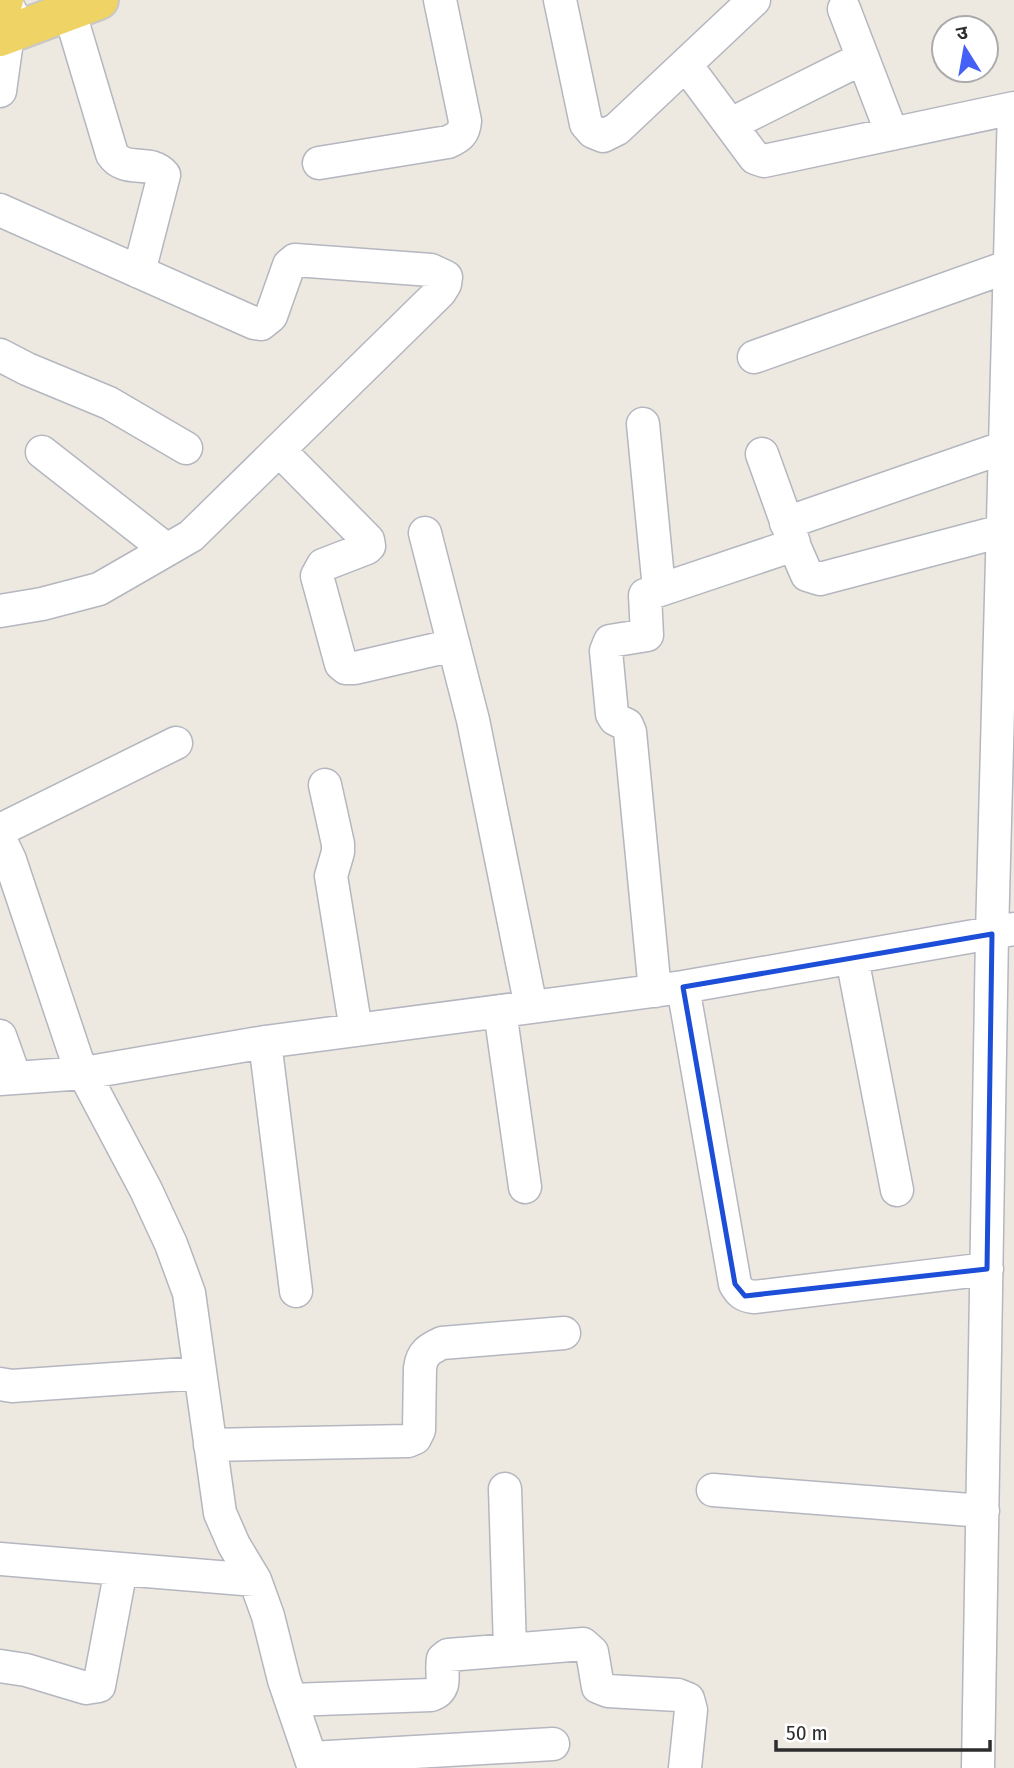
<svg xmlns="http://www.w3.org/2000/svg" width="1014" height="1768" viewBox="0 0 1014 1768" font-family="'Fira Sans Condensed','Noto Sans Devanagari',sans-serif">
<style>
.lines{fill:none;stroke-linecap:round;stroke-linejoin:round}
.street-casing{stroke:#b4b6c0;stroke-width:35}
.primary-casing{stroke:#c8c8c8;stroke-width:42}
.street{stroke:#fff;stroke-width:32}
.primary{stroke:#efd365;stroke-width:38}
.marked{fill:none;stroke:#1d4ed8;stroke-width:5;stroke-linejoin:round}
</style>
<rect width="100%" height="100%" fill="#eee9e0"/>
<g class="lines">
<defs>
<path id="street" d="M66 0 112 154C125 174 151 158 164 175L139 272
M560 0 586 124 593 132 603 136 617 129 754 0
M844 9 892 134
M686 65 755 158 764 161 1014 108 992 934 978 1768
M0 91 11 12
M731 124 863 58
M319 163 448 142C459 137 464 134 465 121L440 0
M0 210 254 323 261 324 271 316 289 265 295 260 431 270 446 277 445 284 440 292 191 536 99 589 42 604 0 611
M0 355 27 369 109 403 186 448
M754 357 1010 266
M643 424 659 589
M279 450 368 540 369 546 367 548 323 565 317 576 341 664 346 668H355L454 645
M42 452 167 550
M762 454 794 543
M786 523 1005 447
M425 533 473 720 531 1007
M325 785 338 844V852L331 876 356 1030
M0 830 176 743
M0 839 10 860 77 1060 146 1190 171 1244 189 1293 220 1513 234 1545 255 1580 268 1616 284 1680 314 1768
M852 958 897 1190
M683 987 735 1284C740 1293 744 1296 754 1297L987 1269
M655 991 630 732 627 725 615 719 612 714 606 651 610 641 647 635 645 595 794 545 807 575 820 579 1002 531
M500 1011 525 1187
M0 1036 15 1078
M265 1042 296 1291
M0 1079 84 1073 265 1042 683 987 1014 929
M0 1384 12 1386 200 1373
M210 1445 408 1441 415 1438 419 1430 420 1368C422 1353 429 1349 442 1343L564 1333
M505 1489 510 1648
M713 1490 983 1511
M0 1559 255 1580
M0 1666 26 1670 86 1688 99 1686 121 1569
M291 1700 431 1695C449 1689 440 1673 443 1659L448 1655 583 1644 592 1652 598 1687 608 1691 678 1695 688 1699 691 1710 685 1768
M311 1758 553 1744"/>
<path id="primary" d="M0 2 4 0
M0 37 99 0"/>
</defs>
<!-- street casing -->
<use href="#street" class="street-casing"/>
<!-- primary casing -->
<use href="#primary" class="primary-casing"/>
<!-- street -->
<use href="#street" class="street"/>
<!-- primary -->
<use href="#primary" class="primary"/>
</g>
<!-- marked area -->
<path class="marked" d="M992 934 987 1269 745 1296 735 1284 683 987Z"/>
<!-- north arrow -->
<g transform="translate(965 49) rotate(349)"><circle r="33" fill="#ffffff" stroke="#ababab" stroke-width="2"/>
<path d="M0-5L12 26L0 18L-12 26Z" fill="#4560f7"/>
<text y="-10" font-size="19" font-weight="bold" text-anchor="middle" fill="#2d2d2d">उ</text>
</g>
<!-- scale -->
<path d="M776 1740v10h214v-10" fill="none" stroke="#2d2d2d" stroke-width="3.5"/>
<text x="786" y="1740" font-size="21" fill="#2d2d2d" stroke="#ffffff" stroke-width="5" paint-order="stroke">50 m</text>
</svg>
